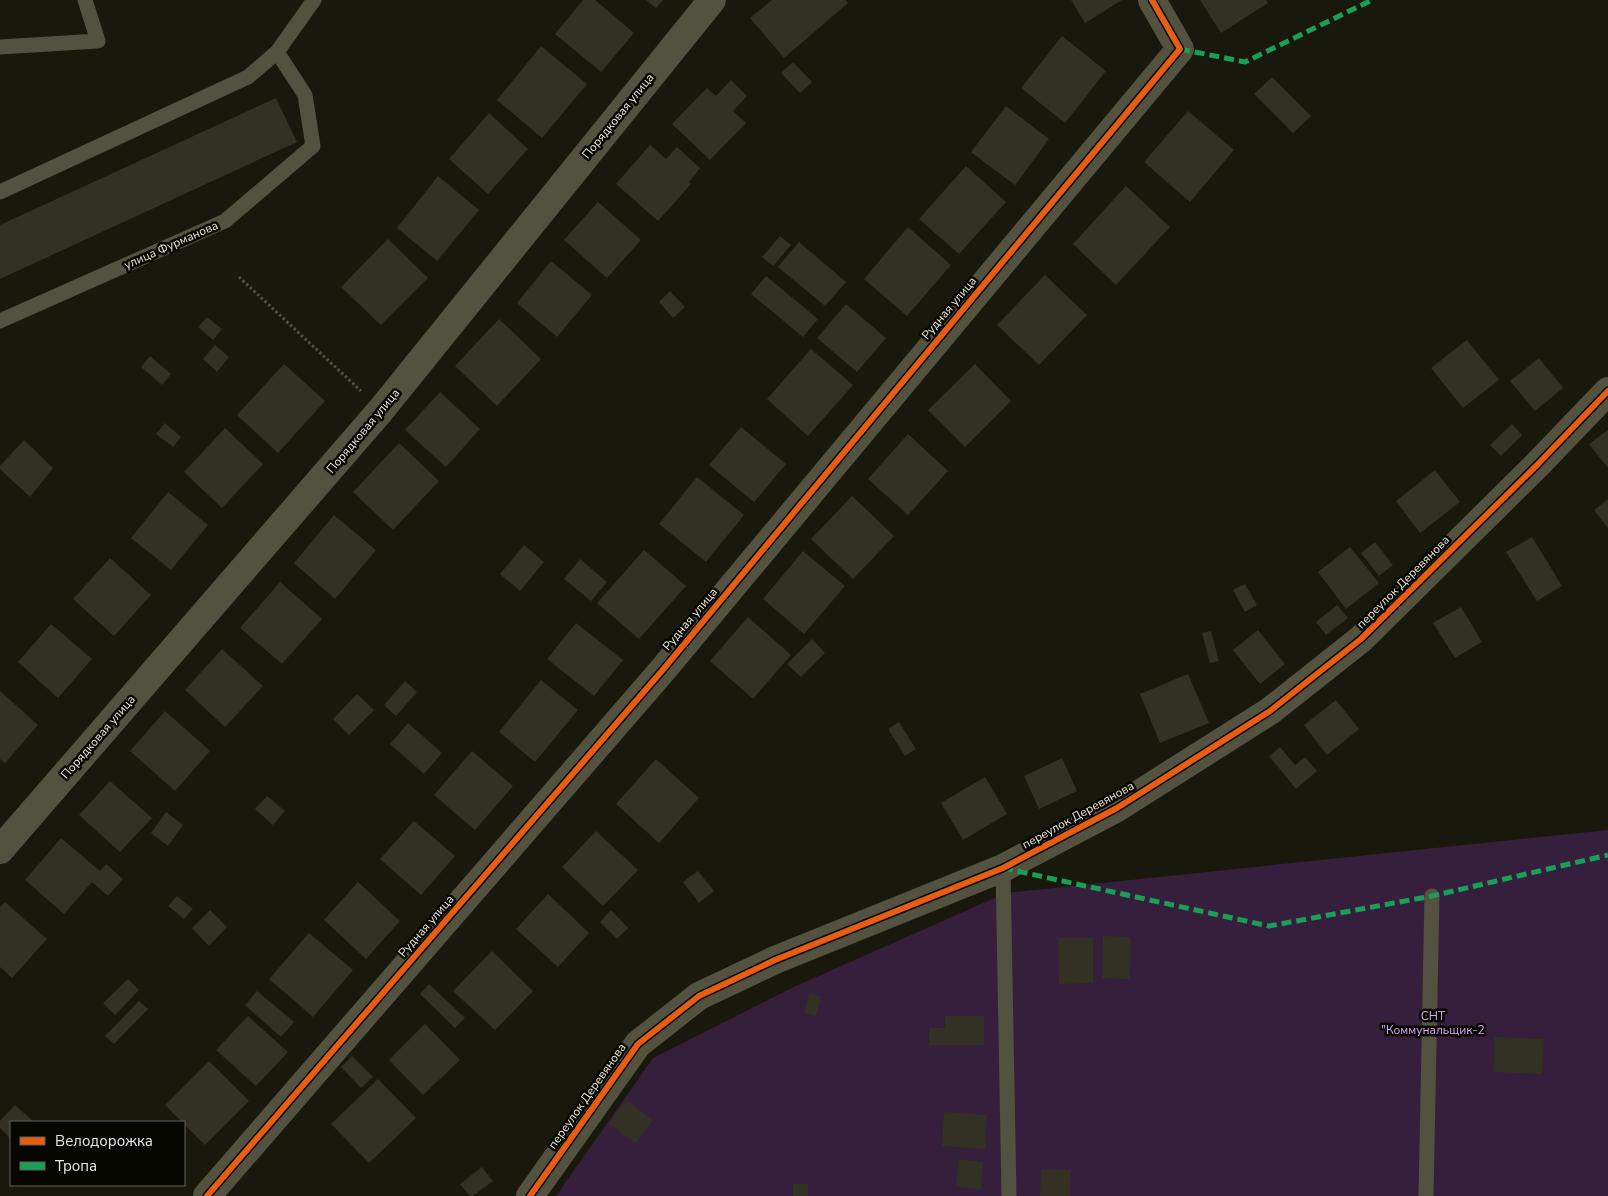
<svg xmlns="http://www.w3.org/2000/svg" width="1608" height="1196" viewBox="0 0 1608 1196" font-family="'Nunito Sans',sans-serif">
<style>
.green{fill:#361f3d}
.building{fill:#323123}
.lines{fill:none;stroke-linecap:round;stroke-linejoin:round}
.path{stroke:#535244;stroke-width:3;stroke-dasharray:2.5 2.5;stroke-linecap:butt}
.lane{stroke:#53513f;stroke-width:15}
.street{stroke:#53513f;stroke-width:28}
.quiet{stroke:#1a9f57;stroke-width:5;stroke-dasharray:10 5;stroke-linecap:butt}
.cycleway-casing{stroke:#070702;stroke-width:9}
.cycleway{stroke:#e95d12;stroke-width:6}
.labels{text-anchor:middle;stroke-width:5;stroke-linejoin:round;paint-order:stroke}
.street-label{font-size:12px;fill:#eaeadc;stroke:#070702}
.park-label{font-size:12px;fill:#e2a3fd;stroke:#070702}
</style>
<rect width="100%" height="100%" fill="#19180c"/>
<!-- green -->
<path class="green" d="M1608 830V1196H556L653 1058 796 986 1006 893Z"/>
<!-- building -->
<path class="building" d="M583 0H595L634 33 601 72 555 34Z
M646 0H663L656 8Z
M772 0H846L848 3 784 58 750 18Z
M1071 0H1122L1085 23Z
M1200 0H1266L1268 3 1221 33Z
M1062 36 1106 71 1065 123 1021 88Z
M541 46 587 84 542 138 497 100Z
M793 62 812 82 800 93 781 73Z
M1272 77 1311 116 1293 133 1254 94Z
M731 80 747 96 733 111 746 123 710 160 672 124 707 88 716 96Z
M276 98 297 142 0 279V225Z
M1006 106 1049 139 1015 185 971 152Z
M1188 111 1234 150 1190 202 1144 162Z
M489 113 528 149 488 194 449 159Z
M650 145 666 159 677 147 700 168 689 182 691 184 658 221 616 184Z
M966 166 1006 202 959 254 919 219Z
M438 176 479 210 437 261 397 228Z
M1126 186 1170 227 1116 285 1073 244Z
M598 202 641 240 607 278 564 240Z
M908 227 951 265 907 316 864 279Z
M780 236 791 245 773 266 762 257Z
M388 239 428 278 381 325 341 287Z
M799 242 846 282 825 306 778 267Z
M551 261 592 295 557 337 517 303Z
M1045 275 1087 315 1039 365 997 325Z
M766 276 818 319 803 337 751 294Z
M670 291 685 307 673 318 659 302Z
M846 304 886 338 857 372 817 338Z
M207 317 222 329 213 340 198 327Z
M499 319 541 359 497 406 455 366Z
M1467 340 1499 380 1463 408 1431 368Z
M215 345 229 357 217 372 203 359Z
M811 349 853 385 808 436 767 399Z
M150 356 171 374 162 385 141 367Z
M1539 358 1563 388 1535 411 1510 381Z
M284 364 325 401 278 453 237 415Z
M975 364 1011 401 965 447 928 410Z
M440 392 480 429 446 467 405 430Z
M165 423 181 437 173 447 156 434Z
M1512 424 1522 435 1501 456 1490 445Z
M741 427 786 464 754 502 709 465Z
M225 428 263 464 222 508 184 472Z
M1608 430V468L1589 444Z
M908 434 948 471 908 515 868 479Z
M24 440 53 468 30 497 0 469V466Z
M399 443 439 481 393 530 353 492Z
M1435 470 1460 502 1420 533 1396 501Z
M697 477 744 515 706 562 659 524Z
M168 492 208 525 171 570 131 538Z
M852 496 894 536 853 579 811 539Z
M1608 499V528L1594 510Z
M334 515 376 550 335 599 294 563Z
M1532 537 1562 586 1537 601 1506 552Z
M1375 542 1393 565 1379 576 1361 553Z
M524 545 544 562 520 591 500 574Z
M1350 547 1379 583 1346 609 1318 572Z
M644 550 686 586 639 639 597 603Z
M803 551 845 586 804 634 763 599Z
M110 558 151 595 114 636 73 599Z
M580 559 607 582 591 601 564 579Z
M280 582 322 619 282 664 240 628Z
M1245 584 1257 605 1245 612 1233 590Z
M1337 605 1348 618 1326 635 1316 622Z
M1461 607 1482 642 1455 658 1433 623Z
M748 617 791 655 753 699 710 661Z
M576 623 623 660 594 696 547 659Z
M51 624 92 659 58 698 18 662Z
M1258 630 1285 664 1260 684 1233 650Z
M1211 631 1219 661 1210 663 1202 633Z
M812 639 825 653 801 677 787 664Z
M222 649 263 686 225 727 185 690Z
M1188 674 1209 723 1160 743 1140 694Z
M541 680 578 710 535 762 499 732Z
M405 681 417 692 396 716 384 705Z
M0 691 38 725 5 763 0 759Z
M357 694 374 710 349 735 333 719Z
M1336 700 1359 729 1327 755 1304 725Z
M165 711 210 751 175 791 130 751Z
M899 722 916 749 905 756 888 729Z
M408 723 442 753 424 774 390 744Z
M1280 747 1295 765 1305 757 1317 771 1296 789 1269 756Z
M472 751 513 786 475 830 434 795Z
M1062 758 1077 791 1039 809 1024 776Z
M656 759 699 798 659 843 616 804Z
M985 777 1007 814 963 840 941 803Z
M110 781 152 818 120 852 79 815Z
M267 796 285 811 273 825 255 809Z
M166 812 183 825 168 846 151 833Z
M414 821 455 856 421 895 380 859Z
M596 831 638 870 603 906 562 867Z
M61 838 100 871 106 864 123 879 108 896 92 882 64 914 25 880Z
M698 871 714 891 699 903 683 882Z
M358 882 400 921 366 959 324 920Z
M548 894 589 933 558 967 516 929Z
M177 896 193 909 184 919 168 906Z
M5 902 47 939 12 978 0 967V907Z
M210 910 227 927 209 946 192 928Z
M611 910 628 928 617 939 600 922Z
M309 933 353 970 313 1017 269 979Z
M1103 936 1131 937 1130 979 1102 978Z
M1058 938H1093V983L1059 984Z
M492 951 533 991 495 1030 453 991Z
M128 979 139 990 115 1015 103 1003Z
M429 984 465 1018 455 1028 420 994Z
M257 991 294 1022 281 1037 245 1005Z
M809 993 821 997 816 1016 804 1013Z
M139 1001 148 1009 114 1044 105 1036Z
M248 1016 288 1052 256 1086 216 1050Z
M945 1016H984V1045H929V1028H945Z
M425 1024 460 1060 423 1095 389 1060Z
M1495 1037 1544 1039 1542 1074 1493 1072Z
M352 1056 373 1077 361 1088 341 1067Z
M209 1061 249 1101 205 1145 165 1105Z
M378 1079 416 1118 369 1163 331 1124Z
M626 1100 653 1120 636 1143 609 1124Z
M15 1105 34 1122H11V1139L0 1128V1121Z
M944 1112 987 1115 985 1149 942 1146Z
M958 1159 983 1162 981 1189 956 1187Z
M482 1167 493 1181 473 1196H470L460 1184Z
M1041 1169 1071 1170 1070 1196H1040Z
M793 1184H808V1196H793Z"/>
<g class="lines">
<!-- path -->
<path class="path" d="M239 277 361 391"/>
<!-- lane -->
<path class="lane" d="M0 47 98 41 85 0
M0 192 248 77 277 52 314 0
M0 321 225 221 313 146 305 95 277 52
M1003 868 1009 1196
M1426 1196 1432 896"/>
<!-- street -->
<path class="street" d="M0 850 381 410 712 0
M207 1196 661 672 1180 49 1152 0
M530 1196 638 1044 699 996 775 960 1003 868 1117 808 1270 711 1361 639 1537 465 1608 391"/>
<!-- quiet -->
<path class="quiet" d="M1180 49 1245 62 1372 0
M1003 868 1269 926 1432 896 1608 855"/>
<defs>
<path id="cycleway" d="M207 1196 661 672 1180 49 1152 0
M530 1196 638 1044 699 996 775 960 1003 868 1117 808 1270 711 1361 639 1537 465 1608 391"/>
</defs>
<!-- cycleway casing -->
<use href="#cycleway" class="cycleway-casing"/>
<!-- cycleway -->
<use href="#cycleway" class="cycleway"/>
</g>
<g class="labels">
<!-- street labels -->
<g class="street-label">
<text transform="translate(618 116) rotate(-51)" y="4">Порядковая улица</text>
<text transform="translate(171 245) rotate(-24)" y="4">улица Фурманова</text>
<text transform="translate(949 308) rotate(-50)" y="4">Рудная улица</text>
<text transform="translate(363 431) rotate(-50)" y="4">Порядковая улица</text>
<text transform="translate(1403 582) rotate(-45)" y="4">переулок Деревянова</text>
<text transform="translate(690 619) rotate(-50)" y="4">Рудная улица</text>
<text transform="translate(98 737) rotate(-49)" y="4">Порядковая улица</text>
<text transform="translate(1078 815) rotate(-29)" y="4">переулок Деревянова</text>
<text transform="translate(426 926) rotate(-49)" y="4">Рудная улица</text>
<text transform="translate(587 1096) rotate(-55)" y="4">переулок Деревянова</text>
</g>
<!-- park labels -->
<g class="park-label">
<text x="1433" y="1020">СНТ<tspan x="1433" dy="14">"Коммунальщик-2</tspan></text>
</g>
</g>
<!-- legend -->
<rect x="10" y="1121" width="175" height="65" fill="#070702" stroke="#626259"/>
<rect x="20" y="1137" width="25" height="8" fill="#e95d12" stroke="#626259"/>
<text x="55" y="1146" font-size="15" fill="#eaeadc">Велодорожка</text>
<rect x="20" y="1162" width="25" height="8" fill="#1a9f57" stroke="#626259"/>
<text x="55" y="1171" font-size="15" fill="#eaeadc">Тропа</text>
</svg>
